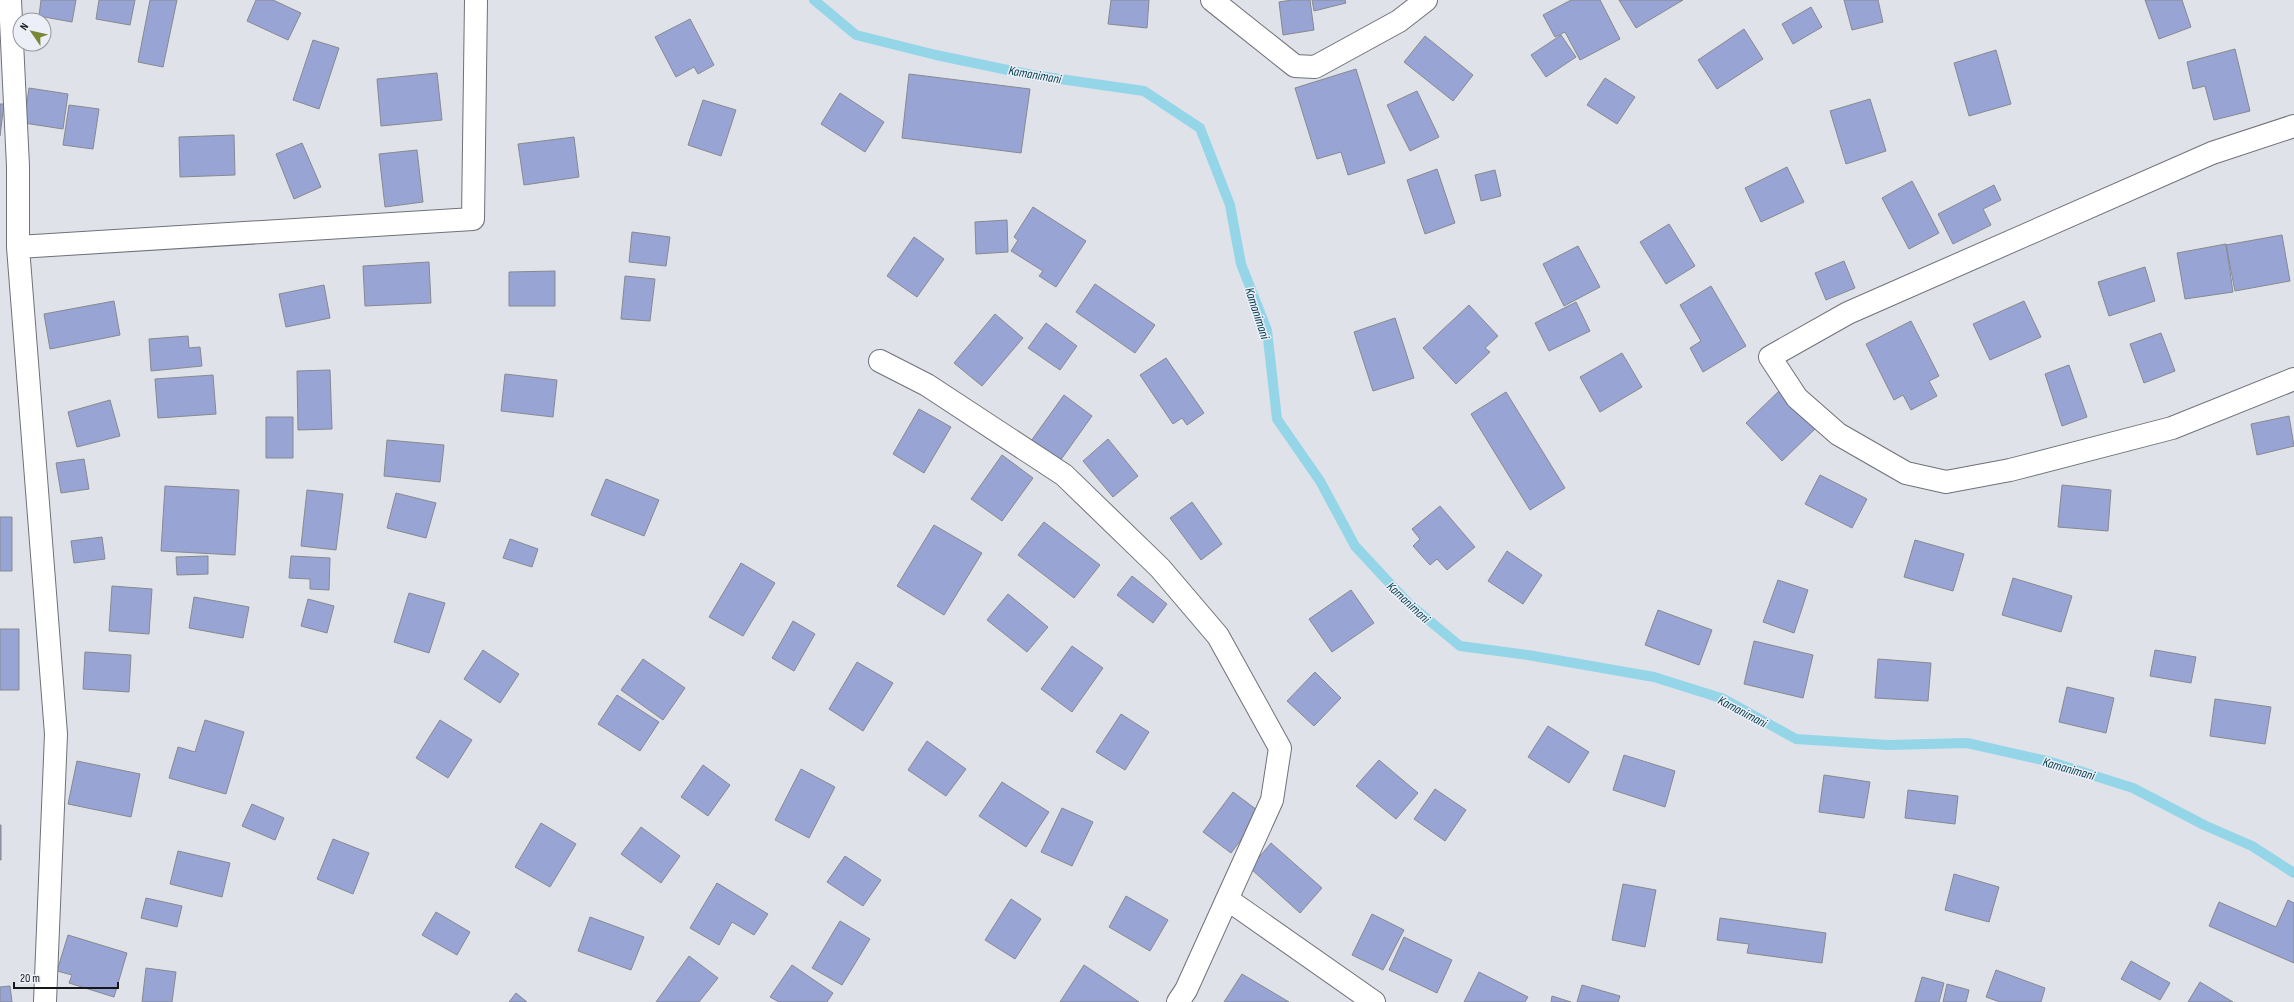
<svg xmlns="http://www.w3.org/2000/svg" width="2294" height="1002" viewBox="0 0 2294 1002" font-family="'Sofia Sans Condensed',sans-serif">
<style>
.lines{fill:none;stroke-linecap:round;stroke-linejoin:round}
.stream{stroke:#94d5e8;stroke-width:10}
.building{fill:#98a4d4;stroke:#878990}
.minor-casing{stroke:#6f7178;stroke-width:24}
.minor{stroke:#fff;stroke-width:22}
.labels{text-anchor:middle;stroke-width:3;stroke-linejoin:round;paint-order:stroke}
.water-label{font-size:13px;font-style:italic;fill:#003d4b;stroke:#edeff8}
</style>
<rect width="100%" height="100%" fill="#e0e2ea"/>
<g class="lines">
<!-- stream -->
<path class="stream" d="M814 0 856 35 936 55 1032 75 1144 91 1200 128 1230 205 1241 264 1267 330 1277 419 1320 481 1355 546 1408 603 1460 646 1528 655 1654 677 1724 699 1796 739 1888 745 1967 743 2051 762 2133 788 2204 825 2252 846 2294 873"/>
</g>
<!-- building -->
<path class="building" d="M41 0H76L72 22 39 16Z
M99 0H135L130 25 96 19Z
M150 0H177L163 67 138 62Z
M256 0H273L301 13 288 40 247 21Z
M1111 0H1149L1147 28 1108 24Z
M1292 0H1310L1314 30 1283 35 1279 2Z
M1312 0H1345L1346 3 1314 11Z
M1571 0H1600L1620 39 1580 60 1565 32 1555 37 1543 15Z
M1619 0H1683L1636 28Z
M1844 0H1878L1883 22 1852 30Z
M2145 0H2182L2191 27 2159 39Z
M1811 7 1822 27 1793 44 1782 24Z
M690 19 714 65 698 74 694 67 676 77 655 37Z
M1744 29 1763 59 1717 89 1698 60Z
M1561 35 1576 57 1546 77 1531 55Z
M1425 36 1473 75 1453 101 1404 62Z
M313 40 339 48 319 109 293 100Z
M2235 49 2250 111 2214 120 2205 86 2193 89 2187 62Z
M1996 50 2011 104 1969 116 1954 63Z
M1356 69 1385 163 1348 175 1341 152 1317 159 1295 88Z
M437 73 442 120 381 126 377 79Z
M909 74 1030 89 1021 153 902 138Z
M1605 78 1635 97 1617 124 1587 105Z
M29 88 68 94 63 129 24 123Z
M1417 91 1439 137 1410 151 1387 105Z
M840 93 884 122 865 152 821 124Z
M1870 99 1886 151 1846 164 1830 111Z
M703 100 736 110 721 156 688 145Z
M0 104H4L0 136Z
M69 105 99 109 93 149 63 145Z
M234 135 235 175 180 177 179 137Z
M574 137 579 177 524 185 518 144Z
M302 143 321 187 294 199 276 154Z
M417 150 423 202 385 207 379 154Z
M1787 167 1804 202 1761 222 1745 188Z
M1437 169 1455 223 1425 234 1407 180Z
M1495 170 1501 196 1481 201 1475 175Z
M1912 181 1939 233 1909 249 1882 198Z
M1994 185 2001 200 1983 209 1991 225 1953 244 1938 214Z
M1033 207 1086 241 1056 287 1039 276 1043 271 1011 251 1018 240 1014 237Z
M1007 220 1008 252 976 254 975 222Z
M1669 224 1695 266 1666 284 1640 242Z
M632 232 670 237 666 266 629 262Z
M2282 235 2290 281 2235 291 2226 245Z
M914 237 944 259 917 297 887 276Z
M2226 244 2233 292 2185 299 2177 253Z
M1578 246 1600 287 1564 306 1543 264Z
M1844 261 1855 288 1826 300 1815 273Z
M429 262 431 303 365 306 363 266Z
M2145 267 2155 301 2109 316 2098 282Z
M555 271V306H509V272Z
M625 276 655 279 650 321 621 319Z
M1095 284 1155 325 1135 353 1076 312Z
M324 285 330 318 286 327 279 294Z
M1711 286 1746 346 1703 372 1690 348 1701 341 1680 305Z
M114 301 120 335 50 349 44 314Z
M2024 301 2041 337 1990 360 1973 324Z
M1576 302 1590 331 1549 351 1535 323Z
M1469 305 1498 336 1485 348 1490 352 1456 384 1423 348Z
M995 314 1023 338 982 386 954 363Z
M1395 318 1414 378 1373 391 1354 332Z
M1911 321 1939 376 1929 381 1937 396 1911 410 1903 395 1894 400 1866 344Z
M1046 323 1077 346 1060 370 1028 348Z
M2161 333 2175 371 2144 383 2130 344Z
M188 336 189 348 200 347 202 366 151 371 149 339Z
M1622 353 1642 387 1600 412 1580 377Z
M1166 358 1204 413 1187 425 1182 418 1173 424 1140 375Z
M2069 365 2087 417 2062 426 2045 374Z
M330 370 332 429 298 430 297 371Z
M505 374 557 380 553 417 501 411Z
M213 375 216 414 158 418 155 379Z
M1780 390 1816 428 1782 461 1746 423Z
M1506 392 1565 488 1530 510 1471 414Z
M1064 395 1092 416 1060 461 1031 441Z
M110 400 120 436 77 447 68 412Z
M919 409 951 427 924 473 893 454Z
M2289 416 2294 446 2257 455 2251 424Z
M266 417H293V458H266Z
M1108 439 1138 476 1113 497 1083 461Z
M387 440 444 445 440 482 384 476Z
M1002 455 1033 478 1002 521 971 499Z
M84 459 89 489 61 493 56 463Z
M1820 475 1867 499 1852 528 1805 504Z
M606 479 659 500 644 536 591 515Z
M2062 485 2111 490 2108 531 2058 527Z
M165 486 239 490 235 555 161 551Z
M307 490 343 494 336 550 301 546Z
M396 493 436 503 426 538 387 528Z
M1192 502 1222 544 1201 560 1170 518Z
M1440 506 1475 547 1447 570 1437 559 1430 565 1413 546 1420 539 1412 529Z
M0 517H12V571H0Z
M1044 522 1100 565 1074 598 1018 555Z
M934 525 982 553 944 615 897 586Z
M102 537 105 559 74 563 71 541Z
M510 539 538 549 532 567 503 558Z
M1915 540 1964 554 1953 591 1904 577Z
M1507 551 1542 575 1523 604 1488 581Z
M208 556V574L177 575 176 557Z
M291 556 330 558 329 590 310 589V579L289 578Z
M741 563 775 583 743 636 709 617Z
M1132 576 1167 604 1153 623 1117 595Z
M2013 578 2072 596 2061 632 2002 615Z
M1778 580 1808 590 1794 633 1763 622Z
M112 586 152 589 149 634 109 631Z
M1351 590 1374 623 1332 652 1309 619Z
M409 593 445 603 429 653 394 642Z
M1008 594 1048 627 1027 652 987 620Z
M194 597 249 607 243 638 189 628Z
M308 599 334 606 327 633 301 626Z
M1658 610 1712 630 1699 665 1645 645Z
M793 621 815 634 794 671 772 658Z
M0 629H19V690H0Z
M1754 641 1813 655 1803 698 1744 684Z
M1072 646 1103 668 1072 712 1041 689Z
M483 650 519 674 500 703 464 679Z
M2155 650 2196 657 2191 683 2150 676Z
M85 652 131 655 129 692 83 689Z
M643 659 685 688 663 720 621 690Z
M1878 659 1931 663 1928 701 1875 698Z
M857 662 893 683 863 731 829 709Z
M1315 672 1341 698 1314 726 1287 701Z
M2067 687 2114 698 2106 733 2059 722Z
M617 695 659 722 640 751 598 724Z
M2215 699 2271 707 2265 744 2210 736Z
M1121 714 1149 732 1125 770 1096 752Z
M205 720 244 732 226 794 169 778 178 747 195 752Z
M440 720 472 740 448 778 416 758Z
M1548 726 1589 752 1569 783 1528 757Z
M927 741 966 769 946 796 908 770Z
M1624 755 1675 771 1665 807 1613 790Z
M1379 760 1418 793 1396 819 1356 786Z
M77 761 140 774 131 817 68 804Z
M703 765 730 785 708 816 681 797Z
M801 769 835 787 809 838 775 820Z
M1824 775 1870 782 1864 818 1819 812Z
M1002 782 1049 812 1026 847 979 816Z
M1435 789 1466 810 1445 841 1414 819Z
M1908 790 1958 796 1955 824 1905 818Z
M1233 792 1261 813 1231 853 1203 832Z
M252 804 284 818 275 840 242 826Z
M1062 808 1093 822 1072 866 1041 852Z
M541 823 576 844 550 887 515 867Z
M0 825H1V860H0Z
M641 827 680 856 661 883 621 854Z
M333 839 369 853 353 894 317 879Z
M1271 843 1322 888 1300 913 1250 868Z
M178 851 230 863 222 897 170 884Z
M845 856 881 880 863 906 827 882Z
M1954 874 1999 887 1989 922 1945 910Z
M717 883 768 914 754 935 732 922 719 945 690 928Z
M1623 884 1656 890 1645 947 1612 940Z
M1126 896 1168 920 1150 951 1109 927Z
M146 898 182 906 177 927 141 918Z
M1011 899 1041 919 1015 959 985 940Z
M2288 900 2294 903V963L2209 926 2219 902 2276 927Z
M436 912 470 932 457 955 422 935Z
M1372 914 1404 930 1383 970 1352 955Z
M590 917 644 937 631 970 578 951Z
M1720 918 1826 933 1822 963 1747 953 1749 944 1717 940Z
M840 921 870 939 842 985 812 968Z
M68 935 127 953 114 997 69 983 72 975 57 971Z
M1404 937 1452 960 1437 993 1389 970Z
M689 956 718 978 699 1002H656Z
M2131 961 2170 983 2160 1000 2121 979Z
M792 965 833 993 827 1002H779L770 997Z
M1084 965 1139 1002H1060Z
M146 968 176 972 172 1002H142Z
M1996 970 2045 988 2041 1002H2000L1986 997Z
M1479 972 1528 997 1525 1002H1464Z
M1242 974 1289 1002H1224Z
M1922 977 1944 983 1939 1002H1915Z
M2200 982 2233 1002H2188Z
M1947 984 1969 990 1966 1002H1943Z
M1582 985 1620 996 1618 1002H1577Z
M10 986 12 1002H0V987Z
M516 993 527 1002H509Z
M1552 996 1571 1002H1551Z"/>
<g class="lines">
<defs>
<path id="minor" d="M10 0 18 166V247L56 734 45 1002
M1212 0 1295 66 1315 67 1399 21 1426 0
M2294 126 2212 153 1848 313 1770 357 1797 398 1838 434 1906 473 1946 482 2010 470 2172 428 2294 379
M18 247 473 219 476 0
M880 361 927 385 1064 475 1160 568 1218 636 1280 748 1272 800 1186 990 1178 1002
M1227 899 1374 1002"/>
</defs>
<!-- minor casing -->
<use href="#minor" class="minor-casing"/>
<!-- minor -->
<use href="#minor" class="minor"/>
</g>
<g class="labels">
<!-- water labels -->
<g class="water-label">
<text transform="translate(1035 74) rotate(10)" y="5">Kamanimani</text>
<text transform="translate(1258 313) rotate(72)" y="5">Kamanimani</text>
<text transform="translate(1409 602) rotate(43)" y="5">Kamanimani</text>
<text transform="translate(1743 711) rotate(28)" y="5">Kamanimani</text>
<text transform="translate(2069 768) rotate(16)" y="5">Kamanimani</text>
</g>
</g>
<!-- north arrow -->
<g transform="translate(32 32) rotate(304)"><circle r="19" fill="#edeff8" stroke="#97999f"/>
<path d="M0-3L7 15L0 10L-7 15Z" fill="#7a8836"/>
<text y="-6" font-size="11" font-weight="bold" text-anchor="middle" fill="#161719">N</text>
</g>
<!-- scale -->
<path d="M14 982v6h104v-6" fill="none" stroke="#161719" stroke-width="2"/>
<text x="20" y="982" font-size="12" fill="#161719" stroke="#edeff8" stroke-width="3" paint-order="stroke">20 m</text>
</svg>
